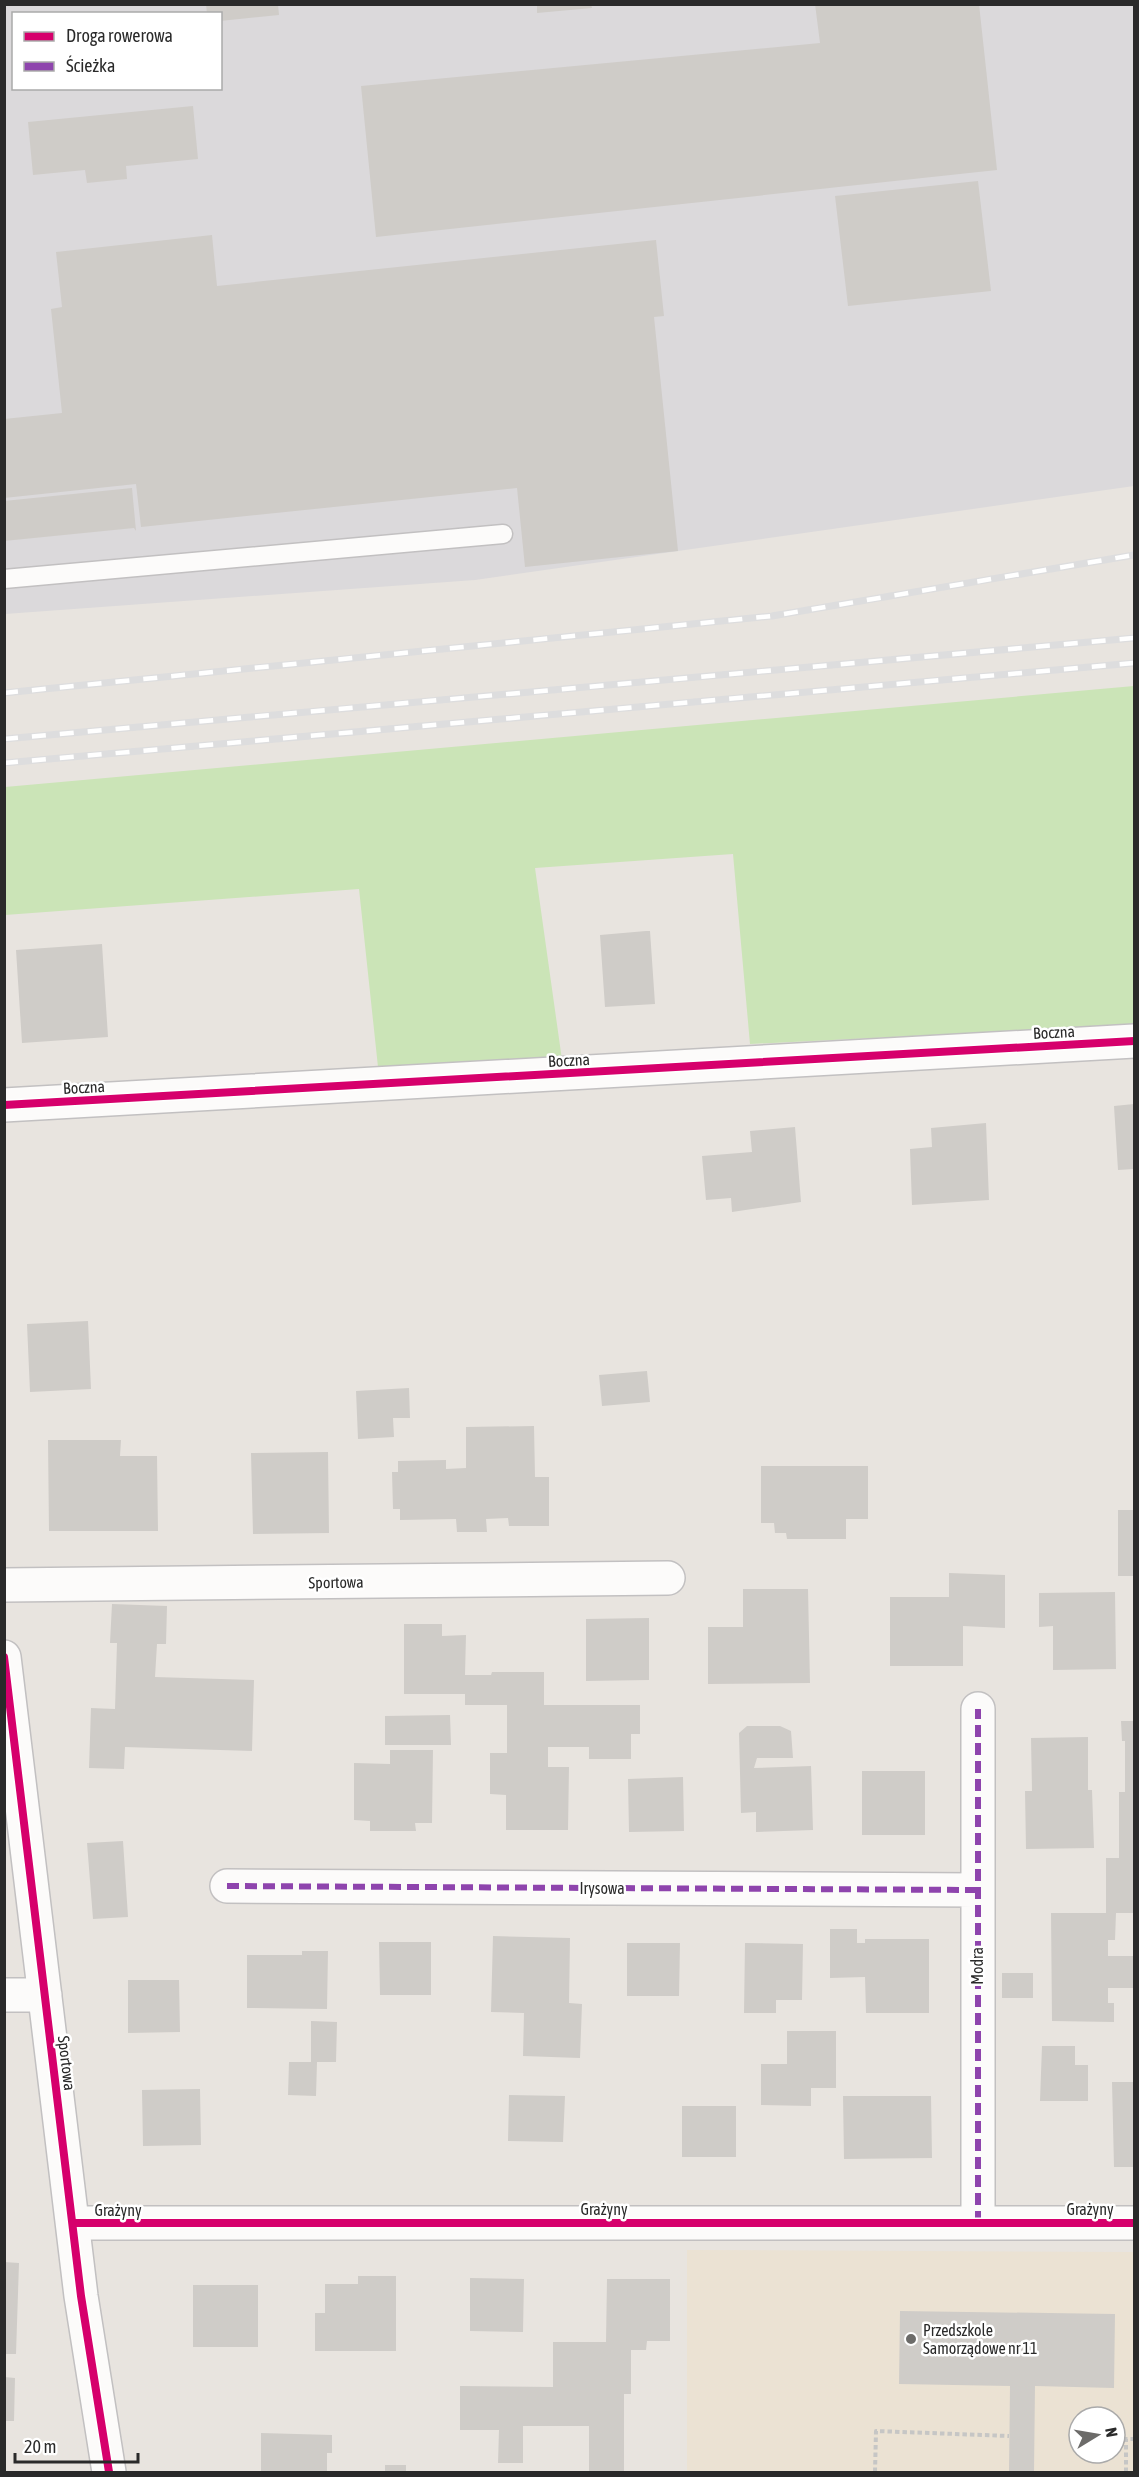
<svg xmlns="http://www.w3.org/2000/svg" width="1139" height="2477" viewBox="0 0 1139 2477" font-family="'Asap Condensed',sans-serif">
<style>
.industrial{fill:#dbd9db;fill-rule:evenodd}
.education{fill:#ebe2d3;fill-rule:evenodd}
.green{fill:#cbe4b7}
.building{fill:#cfccc8}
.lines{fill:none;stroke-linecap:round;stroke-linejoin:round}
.service-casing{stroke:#c2c0c1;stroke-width:21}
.minor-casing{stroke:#c2c0c1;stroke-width:36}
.path{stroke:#c6c6c5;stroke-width:4;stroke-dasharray:4.5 3;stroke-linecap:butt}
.service{stroke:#fcfbfa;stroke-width:18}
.minor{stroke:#fcfbfa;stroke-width:33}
.rail-casing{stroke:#ddddde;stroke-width:7}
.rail{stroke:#fff;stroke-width:4.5;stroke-dasharray:14;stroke-linecap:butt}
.quiet{stroke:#8e44ad;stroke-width:6;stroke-dasharray:12 6;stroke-linecap:butt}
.cycleway-casing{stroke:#fff;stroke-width:11}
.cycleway{stroke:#d6006c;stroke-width:8}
.poi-dot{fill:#6c6b69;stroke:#fff;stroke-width:2}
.labels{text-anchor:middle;stroke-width:5;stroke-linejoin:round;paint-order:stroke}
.street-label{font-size:16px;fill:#2a2a2a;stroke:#fff}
.poi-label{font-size:16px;fill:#2a2a2a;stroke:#fff;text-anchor:start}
</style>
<rect width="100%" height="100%" fill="#e8e4df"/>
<!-- industrial -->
<path class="industrial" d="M5 5H1134V486L475 580 5 614ZM14 14H220V88H14Z"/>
<!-- education -->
<path class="education" d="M687 2250 1134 2252V2472H687ZM1079 2417H1115V2453H1079Z"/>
<!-- green -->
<path class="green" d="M1134 686V1025L750 1044 733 854 535 868 562 1060 378 1067 359 889 5 915V787Z"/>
<!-- building -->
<path class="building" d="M206 4H278L279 15 220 21V14H207Z
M537 4H591L592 8 537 13Z
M815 4H979L997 170 376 237 361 86 820 43Z
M193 106 198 159 126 166 127 179 87 183 85 170 33 175 28 122Z
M978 181 991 291 848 306 835 196Z
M212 235 217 286 656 240 664 316 654 317 678 551 525 567 517 488 141 527 136 484 4 498V419L62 413 51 309 62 307 56 252Z
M132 488 136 531 134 528 4 541V501Z
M646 931H650L655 1004 605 1007 600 935Z
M102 944 108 1037 22 1043 16 950Z
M1134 1104V1169L1118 1170 1114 1106Z
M986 1123 989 1200 912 1205 910 1149 932 1147 931 1128Z
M795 1127 801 1202 732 1212 731 1198 706 1200 702 1156 752 1152 750 1131Z
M88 1321 91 1389 30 1392 27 1324Z
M647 1371 650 1402 602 1406 599 1375Z
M409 1388 410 1418H393L394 1437 358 1439 356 1391Z
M534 1426 535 1477H549V1526H509L508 1518 486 1519 487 1532H457L456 1519 400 1520V1509H393L392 1472H398V1461L446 1460V1469L466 1468V1427Z
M48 1440H121L120 1456H157L158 1531H49Z
M328 1452 329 1533 253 1534 251 1453Z
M761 1466H868V1519H846V1539H787L786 1533H775L774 1523H761Z
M1118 1510H1134V1576H1118Z
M949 1573 1005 1575V1628L963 1626V1666H890V1597H949Z
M743 1589H808L810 1683 708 1684V1627H743Z
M1115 1592 1116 1669 1053 1670V1626L1039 1627V1593Z
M112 1604 167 1606 166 1644H157L155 1677 254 1680 252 1751 125 1747 124 1769 89 1768 91 1708 115 1709 117 1643H110Z
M649 1618V1680L586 1681V1619Z
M404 1624H442V1636L466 1635 465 1675H491L492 1672H544V1705H640V1734H631V1759H589V1747H548V1767H569L568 1830H506V1795L490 1794V1753H507V1705H465V1694H404Z
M450 1715 451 1745H385V1716Z
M1121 1721H1134V1913H1116L1115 1940H1108V1956H1134V1988H1108V2003H1114V2022L1052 2021 1051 1913H1106V1858H1119V1792H1125V1741H1122Z
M747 1726H780L791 1731 793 1758H757L754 1768 811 1766 813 1830 756 1832V1812L741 1813 739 1733Z
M1088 1737V1790H1092L1094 1848 1026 1849 1025 1791H1032L1031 1738Z
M390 1750H433L432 1823H415L416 1831H370V1821L354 1820V1763L390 1764Z
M862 1771H925V1835H862Z
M683 1777 684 1831 629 1832 628 1779Z
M123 1841 128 1917 93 1919 87 1843Z
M830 1929H857V1943H865V1939H929V2013H866L865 1977 830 1978Z
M493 1936 570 1938 569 2003 582 2004 580 2058 523 2056 524 2013 491 2012Z
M379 1942H431V1995H380Z
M627 1943H680L679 1996H627Z
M745 1943 803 1944 802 2000H776V2013H744Z
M302 1951H328L327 2009 247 2008V1955H302Z
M1002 1973H1033V1998H1002Z
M128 1980H179L180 2032 128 2033Z
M311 2021 337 2022 336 2062H317L316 2096 288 2095 289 2062H311Z
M787 2031H836V2088H811V2106L761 2105V2064H787Z
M1042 2046H1075V2065H1088V2101H1040Z
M1112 2082H1134V2167H1114Z
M200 2089 201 2145 143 2146 142 2090Z
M509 2095 565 2096 563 2142 508 2141Z
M843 2096H931L932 2158 844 2159Z
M682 2106H736V2157H682Z
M4 2262 19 2263 16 2354H4Z
M358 2276H396V2351H315V2313H325V2284H358Z
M470 2278 524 2279 523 2332 470 2331Z
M607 2279H670V2341H647L646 2350H631V2394H624V2472H589V2426H523V2463H498L499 2430H460V2386L553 2387V2342H606Z
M193 2285H258V2347H193Z
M900 2311 1115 2314 1114 2388 1035 2386 1034 2472H1009L1010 2386 899 2384Z
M4 2377 15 2378 14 2421H4Z
M261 2433 332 2435V2453H327V2472H261Z
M385 2465H406V2472H385Z"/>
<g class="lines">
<defs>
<path id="service" d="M4 579 503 534"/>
<path id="minor" d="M4 1105 1134 1041
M4 1585 668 1578
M4 1657 81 2296 109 2472
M227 1886 976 1890
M4 1995H45
M73 2223H1134
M978 2223V1709"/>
</defs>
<!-- service casing -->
<use href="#service" class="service-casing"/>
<!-- minor casing -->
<use href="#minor" class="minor-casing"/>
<!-- path -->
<path class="path" d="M875 2472 876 2431 1009 2436
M1126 2472V2439H1134"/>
<!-- service -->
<use href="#service" class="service"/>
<!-- minor -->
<use href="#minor" class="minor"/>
<defs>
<path id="rail" d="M4 693 772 616 1134 555
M4 739 1134 638
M4 763 1134 663"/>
</defs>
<!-- rail casing -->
<use href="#rail" class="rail-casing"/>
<!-- rail -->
<use href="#rail" class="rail"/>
<!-- quiet -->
<path class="quiet" d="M227 1886 976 1890
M978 2223V1709"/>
<defs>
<path id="cycleway" d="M4 1105 1134 1041
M4 1657 81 2296 109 2472
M73 2223H1134"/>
</defs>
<!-- cycleway casing -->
<use href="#cycleway" class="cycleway-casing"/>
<!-- cycleway -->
<use href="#cycleway" class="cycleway"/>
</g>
<!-- markers -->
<circle class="poi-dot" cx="911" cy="2339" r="6"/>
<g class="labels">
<!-- street labels -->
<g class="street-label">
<text transform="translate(1054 1032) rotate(-3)" y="6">Boczna</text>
<text transform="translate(569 1060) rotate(-3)" y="6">Boczna</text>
<text transform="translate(84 1087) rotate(-3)" y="6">Boczna</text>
<text transform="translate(336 1582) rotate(-1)" y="6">Sportowa</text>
<text x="602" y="1894">Irysowa</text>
<text transform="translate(977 1966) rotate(-90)" y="6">Modra</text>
<text transform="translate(67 2063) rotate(83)" y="6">Sportowa</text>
<text x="604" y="2215">Grażyny</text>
<text x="1090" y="2215">Grażyny</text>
<text x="118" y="2216">Grażyny</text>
</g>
<!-- poi labels -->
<g class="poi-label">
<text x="923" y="2336">Przedszkole<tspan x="923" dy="18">Samorządowe nr 11</tspan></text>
</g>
</g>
<!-- border -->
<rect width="1139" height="2477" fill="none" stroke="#2a2a2a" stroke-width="12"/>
<!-- legend -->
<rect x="12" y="12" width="210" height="78" fill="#ffffff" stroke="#aaaaaa" stroke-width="1.5"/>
<rect x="24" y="32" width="30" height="9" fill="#d6006c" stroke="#aaaaaa" stroke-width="1.5"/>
<text x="66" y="42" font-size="18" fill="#2a2a2a">Droga rowerowa</text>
<rect x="24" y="62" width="30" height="9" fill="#8e44ad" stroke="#aaaaaa" stroke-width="1.5"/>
<text x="66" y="72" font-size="18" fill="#2a2a2a">Ścieżka</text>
<!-- north arrow -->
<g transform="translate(1097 2435) rotate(79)"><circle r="28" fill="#ffffff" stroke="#aaaaaa" stroke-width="1.5"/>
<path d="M0-4.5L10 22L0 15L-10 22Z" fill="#6c6b69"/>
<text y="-9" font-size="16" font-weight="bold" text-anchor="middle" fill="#2a2a2a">N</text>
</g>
<!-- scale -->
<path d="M15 2453v9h123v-9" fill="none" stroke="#2a2a2a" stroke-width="3"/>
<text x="24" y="2453" font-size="18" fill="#2a2a2a" stroke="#ffffff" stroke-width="4.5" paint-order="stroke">20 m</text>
</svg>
